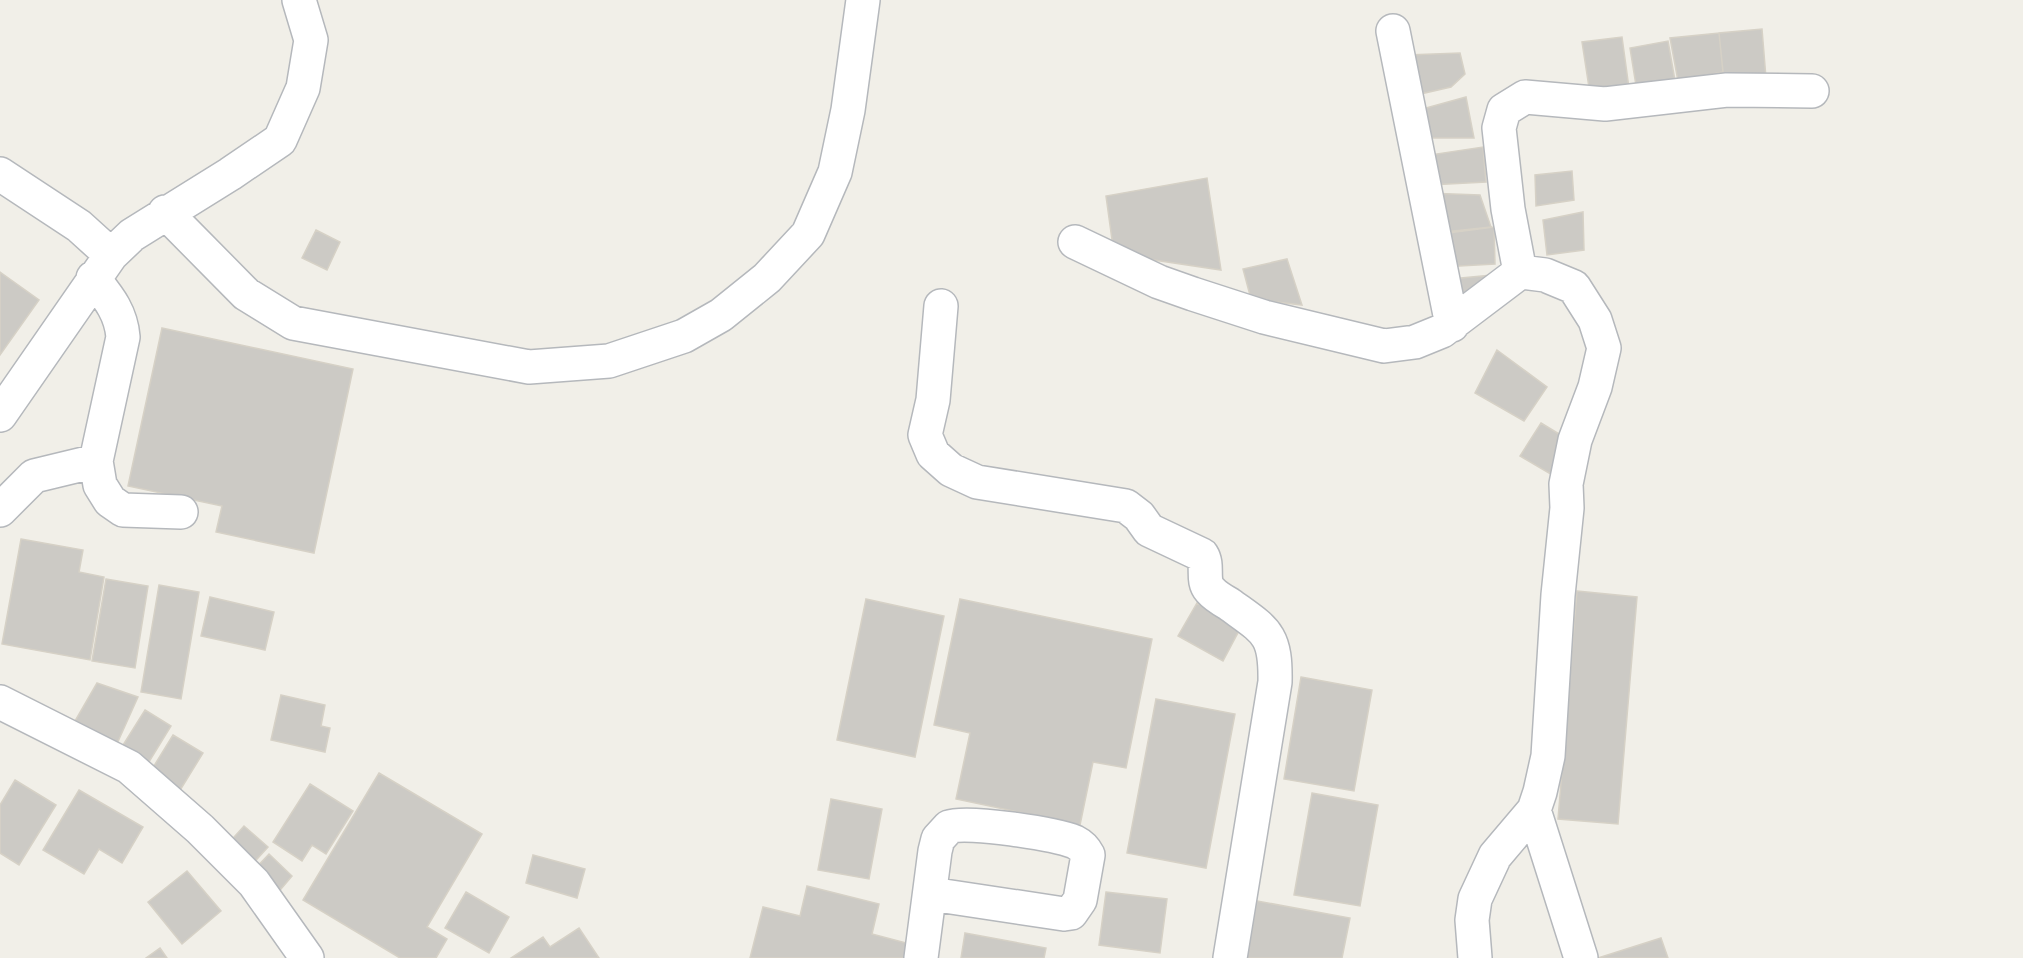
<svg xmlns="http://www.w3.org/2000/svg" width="2023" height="958" viewBox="0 0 2023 958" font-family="Signika,sans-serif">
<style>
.building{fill:#cccac5;stroke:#d6d1c6;stroke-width:1.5}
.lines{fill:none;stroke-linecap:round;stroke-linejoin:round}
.minor-casing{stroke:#b5b8bc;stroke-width:36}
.minor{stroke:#fff;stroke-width:33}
</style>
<rect width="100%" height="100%" fill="#f1efe8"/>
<!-- building -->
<path class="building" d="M1762 29 1766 78 1724 82 1719 33Z
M1719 33 1723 72 1678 81 1670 38Z
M1622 37 1629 88 1590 94 1582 42Z
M1668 41 1677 92 1638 98 1630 48Z
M1460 53 1465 74 1451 87 1416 95 1407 55Z
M1466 97 1474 138H1422L1415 111Z
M1483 147 1486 182 1430 185 1423 156Z
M1572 171 1574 200 1536 206 1535 175Z
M1207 178 1221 270 1114 254 1106 196Z
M1426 193 1480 195 1491 227 1435 233Z
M1583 212 1584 250 1547 255 1543 220Z
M1494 227 1495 264 1442 267 1440 234Z
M316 230 340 242 327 270 302 258Z
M1287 259 1302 305 1251 299 1243 269Z
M0 272 39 300 0 355Z
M1503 274 1458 312 1451 279Z
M162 328 353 369 314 553 216 532 222 506 128 486Z
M1497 350 1547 387 1524 421 1475 393Z
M1541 423 1574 443 1554 476 1520 456Z
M21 539 83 550 79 572 104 577 90 660 2 644Z
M106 579 148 586 135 668 92 661Z
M159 585 199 592 181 699 141 692Z
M1577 591 1637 597 1618 824 1558 819Z
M210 597 274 612 265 650 201 636Z
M866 599 944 616 915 757 837 740Z
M960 599 1152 639 1126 768 1093 762 1080 825 956 799 970 733 934 725Z
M1197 603 1241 627 1223 661 1178 636Z
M1301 677 1372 690 1354 791 1284 779Z
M97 683 138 697 116 746 75 721Z
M281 695 325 705 321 726 330 728 325 752 271 740Z
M1156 699 1235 714 1206 868 1127 853Z
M145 710 171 726 144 770 118 753Z
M173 735 203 753 179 792 149 774Z
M379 773 482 834 427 927 447 939 436 958H400L303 900Z
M15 780 56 805 19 865 0 853V805Z
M310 784 353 811 326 854 312 845 302 861 273 842Z
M79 790 143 827 122 863 99 849 84 874 43 850Z
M1312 793 1378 805 1360 906 1294 895Z
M831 799 882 809 869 879 818 870Z
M244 826 268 847 249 868 226 846Z
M269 854 292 876 276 895 252 872Z
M533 855 585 869 577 898 526 883Z
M187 871 221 911 182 944 148 902Z
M807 886 879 904 872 934 910 944 907 958H750L763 907 800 916Z
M466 892 509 917 489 953 445 928Z
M1106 892 1167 899 1160 953 1099 945Z
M1257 901 1350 918 1342 958H1247Z
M579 928 599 958H511L543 937 550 947Z
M965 933 1046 948 1044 958H961Z
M1661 938 1668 958H1598Z
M160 948 167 958H146Z"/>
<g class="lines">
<defs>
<path id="minor" d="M1393 31 1452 325
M0 174 79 226 111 255
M165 212 246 294 293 323 529 367 609 361 684 336 721 315 767 278 808 234 835 172 848 110 863 0
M1075 242 1159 282 1193 294 1264 317 1384 346 1415 342 1442 331 1520 272 1545 275 1574 287 1595 320 1604 348 1595 387 1575 440 1566 484 1567 508 1558 595 1548 756 1540 792 1534 810 1495 856 1475 899 1472 920 1475 958
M1520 272 1508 209 1499 128 1504 110 1525 97 1605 104 1727 90 1812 91
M93 278C108 297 121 312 123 337L96 461 100 485 110 501 123 510 181 512
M941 306 933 400 925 435 933 454 951 470 977 482 1126 506 1139 516 1149 530 1202 555C1209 566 1201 580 1210 590 1215 596 1222 600 1229 604 1266 631 1276 633 1275 682L1230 958
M0 415 111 255 132 235 230 174 280 140 303 88 311 40 299 0
M0 510 34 476 96 461
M0 702 129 767 200 829 254 883 307 958
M1534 810 1581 958
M921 958 935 851 938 839 949 827C967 820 1055 834 1075 842 1081 845 1085 849 1088 855L1080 900 1071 913 1064 914 931 894"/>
</defs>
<!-- minor casing -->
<use href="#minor" class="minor-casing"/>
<!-- minor -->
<use href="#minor" class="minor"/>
</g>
</svg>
